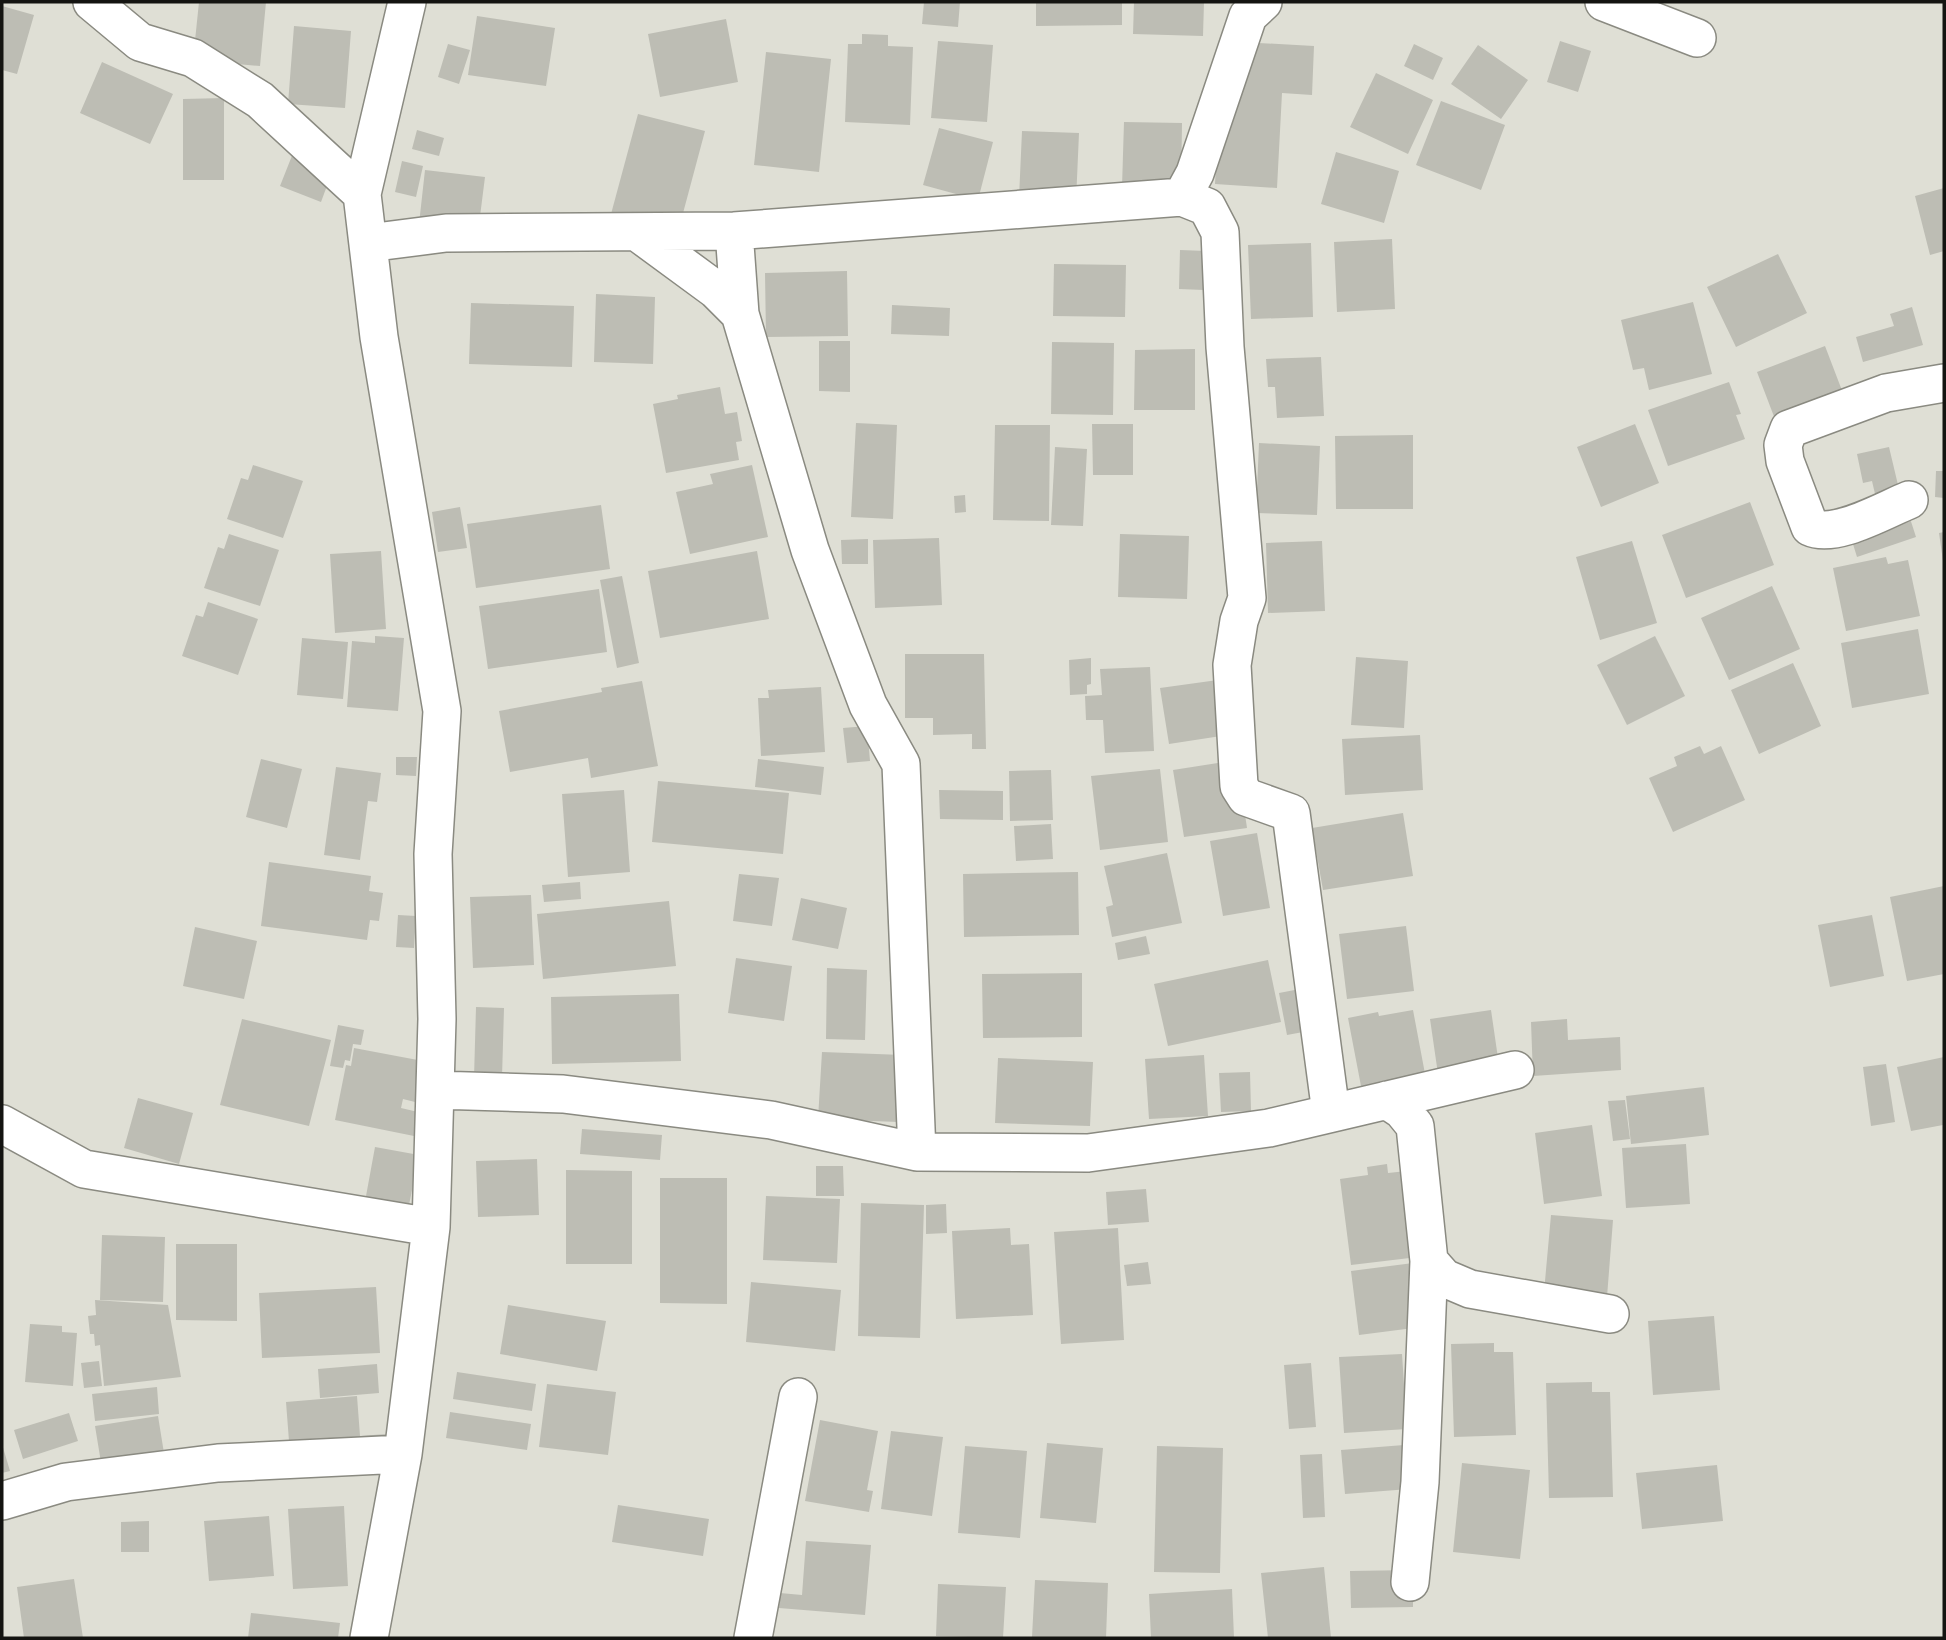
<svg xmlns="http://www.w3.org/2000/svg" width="1946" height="1640" viewBox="0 0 1946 1640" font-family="'Noto Serif',serif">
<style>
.building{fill:#bdbdb4}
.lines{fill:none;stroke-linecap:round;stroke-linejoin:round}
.street-casing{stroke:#8a8a81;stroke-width:40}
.street{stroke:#fff;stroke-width:37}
</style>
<rect width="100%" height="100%" fill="#dfdfd5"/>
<!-- building -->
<path class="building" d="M199 2H266L260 66 193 60Z
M924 2H960L958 27 922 24Z
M1036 2H1122V25L1036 26Z
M1134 2H1204L1203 36 1133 34Z
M2 6 34 15 17 74 2 70Z
M477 16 555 28 546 86 468 75Z
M726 19 738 82 660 97 648 34Z
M294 26 351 31 345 108 288 104Z
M862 34 888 35V46L913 47 910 125 845 122 848 44H862Z
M938 41 993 45 987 122 931 118Z
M1222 41 1314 46 1312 95 1282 93 1277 188 1215 184Z
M1560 41 1591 51 1578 92 1547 82Z
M448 44 470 50 459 84 438 77Z
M1414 44 1443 58 1433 80 1404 66Z
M1478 45 1528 80 1501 119 1451 84Z
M766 52 831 59 819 172 754 165Z
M102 62 173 94 150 144 80 113Z
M1376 73 1433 100 1408 154 1350 127Z
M224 98V180H183V99Z
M1441 101 1505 125 1481 190 1416 165Z
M638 114 705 131 671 258 604 240Z
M1124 122 1182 123 1181 189 1122 187Z
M939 128 993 142 978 200 923 185Z
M417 130 444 138 439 156 412 149Z
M1022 131 1079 133 1076 201 1019 198Z
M301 133 341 148 321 202 280 186Z
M1336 152 1399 171 1384 223 1321 204Z
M402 161 423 166 416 197 395 192Z
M425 170 485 177 477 240 418 233Z
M1944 188V251L1930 255 1915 196Z
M1392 239 1395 309 1337 312 1334 242Z
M1311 243 1313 317 1251 319 1248 245Z
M1180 250 1206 251 1204 290 1179 289Z
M1778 254 1807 313 1736 347 1707 287Z
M1054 264 1126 265 1125 317 1053 316Z
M847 271 848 336 766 337 765 273Z
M596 294 655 297 653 364 594 362Z
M1693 302 1712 374 1649 390 1644 368 1633 370 1621 320Z
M471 303 574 306 572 367 469 364Z
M892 305 950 308 949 336 891 334Z
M1912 307 1923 345 1863 362 1856 337 1894 326 1890 314Z
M819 341H850V392L819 391Z
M1052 342 1114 343 1113 415 1051 414Z
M1825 346 1846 401 1778 427 1757 372Z
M1195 349V410H1134L1135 350Z
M1321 357 1324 416 1277 418 1275 387H1268L1266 359Z
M1729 382 1741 414 1736 415 1745 439 1668 466 1648 410Z
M720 387 725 414 737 412 742 441 736 442 739 460 666 473 653 404 678 399 677 395Z
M856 423 897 425 893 519 851 517Z
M1092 424H1133V475H1093Z
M1635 424 1659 483 1601 507 1577 447Z
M995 425H1050L1049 521 993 520Z
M1413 435V509H1336L1335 436Z
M1259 443 1320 446 1317 515 1256 513Z
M1055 447 1087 449 1083 526 1051 525Z
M1889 447 1903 506 1879 511 1872 481 1863 483 1857 454Z
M253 465 303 481 283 538 227 519 241 478 248 480Z
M752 465 768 537 690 554 676 492 713 484 710 474Z
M1936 471H1944V498L1935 497Z
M965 495 966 512 955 513 954 496Z
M1750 502 1774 565 1686 598 1662 535Z
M601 505 610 569 476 588 467 524Z
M460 507 467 548 438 552 432 512Z
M1907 509 1916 537 1857 557 1848 528Z
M1944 532V561H1943L1939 533Z
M229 534 279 550 260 606 204 588 218 547 224 549Z
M1120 534 1189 536 1187 599 1118 597Z
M939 538 942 605 875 608 873 540Z
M868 539V564H842L841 540Z
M1322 541 1325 611 1268 613 1266 543Z
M1632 541 1657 623 1600 640 1576 557Z
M381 551 386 629 335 633 330 554Z
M757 551 769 619 660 638 648 571Z
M1886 557 1888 564 1908 560 1920 616 1846 631 1833 568Z
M622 576 639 663 617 668 600 580Z
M1772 586 1800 649 1729 680 1701 618Z
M599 589 607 652 488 669 479 606Z
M208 602 258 619 238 675 182 656 196 615 203 617Z
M1918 629 1929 694 1852 708 1841 643Z
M375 636 404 638 398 711 347 707 352 641 375 643Z
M1655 636 1685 696 1627 725 1597 665Z
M302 638 348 642 343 699 297 695Z
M905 654H984L986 749H972V734L933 735V718H905Z
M1356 657 1408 661 1404 728 1351 725Z
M1091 658V684L1087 685V694L1070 695 1069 660Z
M1793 663 1821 726 1759 754 1731 690Z
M1150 667 1154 751 1105 753 1103 720H1086L1085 696 1102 695 1100 669Z
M1225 679 1234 734 1169 744 1160 688Z
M642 681 658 766 591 778 588 758 510 772 499 711 602 692 601 688Z
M821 687 825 752 761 756 758 698H769L768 690Z
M867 726 870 761 847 763 843 728Z
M1420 735 1423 790 1345 795 1342 739Z
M1700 746 1704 754 1721 746 1745 800 1673 832 1649 778 1677 766 1674 757Z
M396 757H417L416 776 396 775Z
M261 759 302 769 287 828 246 817Z
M758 759 824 767 821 795 755 787Z
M1237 760 1247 828 1184 837 1173 770Z
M336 767 381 773 377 802 368 801 360 860 324 855Z
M1160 769 1168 842 1100 850 1091 776Z
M1051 770 1053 820 1010 821 1009 771Z
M658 781 789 793 783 854 652 842Z
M624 790 630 872 568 877 562 794Z
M939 790 1003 791V820L940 819Z
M1403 813 1413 876 1323 890 1312 828Z
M1051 824 1053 859 1016 861 1014 826Z
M1257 833 1270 908 1223 916 1210 841Z
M1167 853 1182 923 1112 937 1106 907 1113 905 1104 866Z
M269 862 371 876 369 891 383 893 379 921 370 920 367 940 261 926Z
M1078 872 1079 935 964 937 963 874Z
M739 874 779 878 772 926 733 921Z
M580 882 581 899 544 902 542 885Z
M1944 886V974L1907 981 1890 897Z
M531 895 534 965 473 968 470 897Z
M801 898 847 908 838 949 792 940Z
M669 901 676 966 543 979 537 914Z
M398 915 416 916 414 948 396 947Z
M1872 915 1884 976 1830 987 1818 925Z
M1406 926 1414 991 1347 999 1339 934Z
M195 927 257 941 244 999 183 986Z
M1146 936 1150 954 1118 960 1115 943Z
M736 958 792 966 784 1021 728 1013Z
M1268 960 1281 1022 1168 1046 1154 984Z
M827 968 867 970 865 1040 826 1039Z
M1082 973V1037L983 1038 982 974Z
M1305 988 1314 1030 1287 1035 1279 993Z
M679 994 681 1061 552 1064 551 997Z
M476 1007 504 1008 502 1078H474Z
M1413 1010 1429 1095 1365 1107 1348 1018 1378 1012 1379 1016Z
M1491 1010 1499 1065 1438 1074 1430 1019Z
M242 1019 331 1040 309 1126 220 1105Z
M1567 1019 1568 1040 1620 1037 1621 1070 1533 1076 1531 1022Z
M338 1025 364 1030 361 1045 353 1044 350 1061 345 1060 343 1068 330 1066Z
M354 1048 423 1061 415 1102 403 1099 401 1108 418 1112 414 1136 335 1120 346 1065 351 1066Z
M822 1052 903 1055 899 1122 818 1119Z
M1204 1055 1208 1116 1149 1119 1145 1059Z
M1944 1057 1943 1125 1911 1131 1897 1067Z
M998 1058 1093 1062 1090 1126 995 1123Z
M1886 1064 1895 1122 1871 1126 1863 1067Z
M1250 1072 1251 1111 1221 1112 1219 1073Z
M1704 1087 1709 1135 1631 1144 1626 1096Z
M138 1098 193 1113 179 1164 124 1148Z
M1625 1100 1630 1139 1613 1141 1608 1101Z
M1592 1125 1602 1196 1544 1204 1535 1133Z
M582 1129 662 1135 660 1160 580 1154Z
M1686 1144 1690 1204 1626 1208 1622 1148Z
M375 1147 419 1155 407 1215 364 1207Z
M537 1159 539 1215 478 1217 476 1161Z
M1387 1164 1388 1173 1407 1171 1418 1257 1351 1265 1340 1179 1368 1175 1367 1167Z
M816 1166H843L844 1196H816Z
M566 1170 632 1171V1264H566Z
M660 1178H727V1304L660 1303Z
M1146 1189 1149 1222 1108 1225 1106 1192Z
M766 1196 840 1199 837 1263 763 1260Z
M861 1203 924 1205 920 1338 858 1336Z
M946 1204 947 1233 926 1234V1205Z
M1551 1215 1613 1220 1607 1297 1544 1292Z
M1010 1228 1011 1245 1029 1244 1033 1315 956 1319 952 1231Z
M1118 1228 1124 1340 1061 1344 1054 1232Z
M102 1235 165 1237 163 1302 100 1300Z
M176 1244H237V1321L176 1320Z
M1148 1262 1151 1284 1127 1286 1124 1265Z
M1421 1262 1429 1326 1359 1335 1351 1271Z
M751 1282 841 1290 835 1351 746 1342Z
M376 1287 380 1353 262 1358 259 1293Z
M95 1300 168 1305 181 1377 104 1386 100 1345 95 1346 94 1334H90L88 1316 96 1315Z
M508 1305 606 1321 597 1371 500 1354Z
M1714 1316 1720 1390 1653 1395 1648 1321Z
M30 1324 62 1326V1332L77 1333 73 1386 25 1382Z
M1494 1343V1352H1513L1516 1435 1454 1437 1451 1344Z
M1402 1354 1407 1429 1344 1433 1339 1357Z
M99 1361 102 1386 84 1388 81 1363Z
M1311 1363 1316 1427 1289 1429 1284 1365Z
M377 1364 379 1393 320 1398 318 1369Z
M457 1372 536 1384 532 1411 453 1399Z
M1592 1382V1392H1610L1613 1497 1549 1498 1546 1383Z
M547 1384 616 1392 608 1455 539 1447Z
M157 1387 159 1414 95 1421 92 1394Z
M357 1396 360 1436 386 1434 388 1460 291 1467 286 1402Z
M450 1412 531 1424 527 1450 446 1438Z
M69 1413 78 1441 23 1459 14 1430Z
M158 1416 168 1478 105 1487 95 1426Z
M820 1420 878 1431 867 1490 873 1491 869 1512 805 1501Z
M891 1431 943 1437 932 1516 881 1509Z
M1047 1443 1103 1448 1096 1523 1040 1518Z
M2 1444 10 1471 2 1473Z
M1404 1445 1409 1489 1345 1494 1341 1450Z
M965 1446 1027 1451 1020 1538 958 1533Z
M1157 1446 1223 1448 1220 1573 1154 1572Z
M1322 1454 1325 1517 1303 1518 1300 1455Z
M1462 1463 1530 1470 1520 1559 1453 1552Z
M1717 1465 1723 1521 1642 1529 1636 1473Z
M618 1505 709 1519 703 1556 612 1542Z
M344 1506 348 1586 293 1589 288 1509Z
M269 1516 274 1576 209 1581 204 1521Z
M149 1521V1552H121V1522Z
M806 1541 871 1545 865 1615 779 1608 780 1593 802 1595Z
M1324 1567 1331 1638H1268L1261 1573Z
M1413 1570V1607L1351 1608 1350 1571Z
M74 1579 83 1638H24L17 1587Z
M1035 1580 1108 1583 1106 1638 1032 1637Z
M938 1584 1006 1587 1003 1638 936 1636Z
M1232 1589 1234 1638H1151L1149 1594Z
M251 1613 340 1623 338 1638H248Z"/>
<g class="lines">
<defs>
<path id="street" d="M92 2 140 42 193 58 260 100 362 194
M1604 2 1697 38
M1182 197 1207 207 1220 232 1225 347 1247 598 1239 621 1232 665 1239 786 1246 797 1291 813 1331 1113
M734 231 740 314 810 550 868 705 901 764 917 1152
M637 232 716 290 740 314
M368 243 446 233 734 231 1182 197 1195 173 1248 16 1263 2
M1909 500C1884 510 1835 539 1810 527L1785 461 1783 445 1789 429 1886 393 1944 383
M435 1090 563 1094 771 1120 917 1152 1088 1153 1269 1128 1515 1070
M1387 1100 1402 1110 1415 1126 1429 1261 1420 1482 1410 1582
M2 1124 84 1169 431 1227
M1429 1261 1444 1278 1470 1289 1610 1314
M2 1501 66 1482 218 1463 403 1454
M369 1638 403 1454 431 1227 437 1019 433 854 442 711 379 337 362 194 407 2
M753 1638 798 1397"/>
</defs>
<!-- street casing -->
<use href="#street" class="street-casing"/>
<!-- street -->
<use href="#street" class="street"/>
</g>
<!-- border -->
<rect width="1946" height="1640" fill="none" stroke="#141411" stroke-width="7"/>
</svg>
